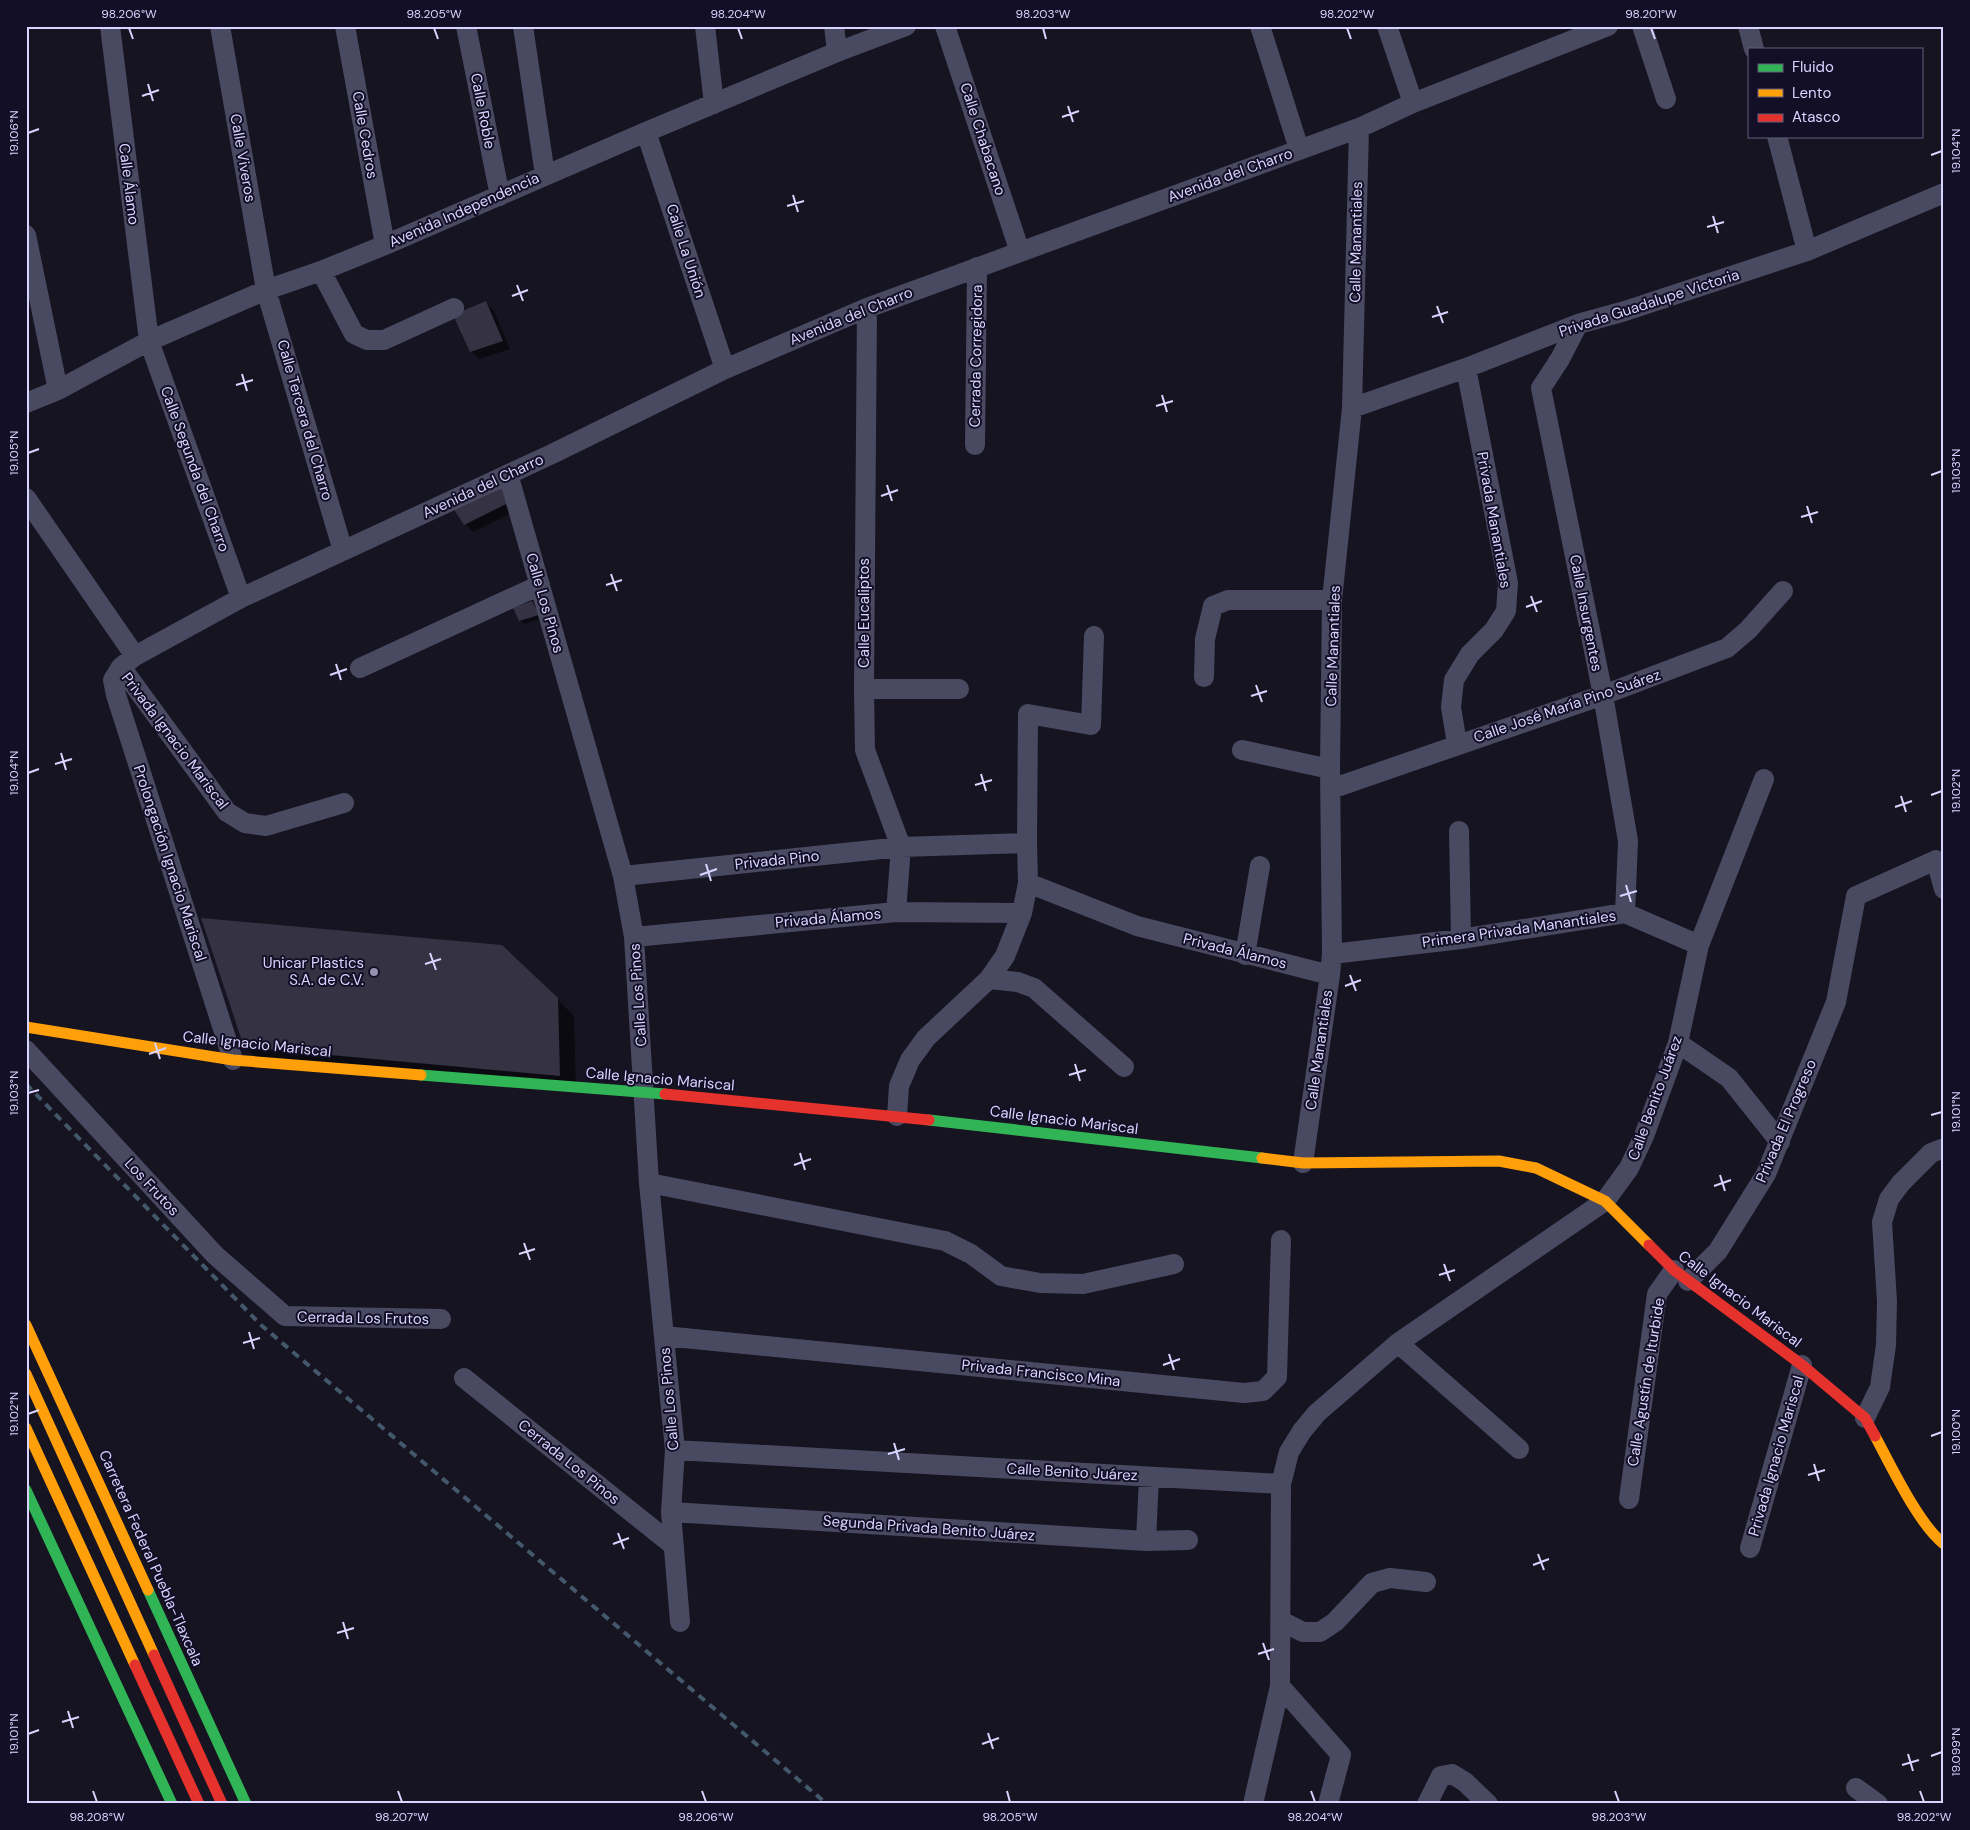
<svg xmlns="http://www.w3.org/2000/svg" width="1970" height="1830" viewBox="0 0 1970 1830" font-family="'DM Sans',sans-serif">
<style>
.shadow{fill:#0007}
.building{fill:#343243}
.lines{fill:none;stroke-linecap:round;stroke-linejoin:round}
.street{stroke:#4a4962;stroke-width:20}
.fast{stroke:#30b455;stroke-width:11}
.slow{stroke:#ff9f0a;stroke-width:11}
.jam{stroke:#e5322d;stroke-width:11}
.rail{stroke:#43596b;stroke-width:4;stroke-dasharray:8 6;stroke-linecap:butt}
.ticks{fill:none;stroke:#d9d4ff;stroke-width:2}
.poi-dot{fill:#9591b1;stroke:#130f26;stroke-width:2}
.labels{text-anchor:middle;stroke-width:4;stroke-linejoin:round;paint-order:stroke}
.street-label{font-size:15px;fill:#d9d4ff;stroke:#130f26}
.poi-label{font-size:15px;fill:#d9d4ff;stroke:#130f26;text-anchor:end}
.neatline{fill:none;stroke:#d9d4ff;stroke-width:2}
.ticks-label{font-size:12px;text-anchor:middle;fill:#d9d4ff}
</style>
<rect width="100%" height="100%" fill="#161421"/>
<!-- shadow -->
<path class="shadow" d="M486 303 494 311 510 349 479 359 472 352 455 315Z
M513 495 519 509 473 532 465 524Z
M531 602 542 619 524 624 520 620Z
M557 999 574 1016 576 1091 262 1063 245 1047Z"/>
<!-- building -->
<path class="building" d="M486 301 503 341 470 352 453 315Z
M505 485 512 501 464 525 453 508Z
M532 601 539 615 519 621 513 608Z
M201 918 502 945 558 998 560 1076 244 1047Z"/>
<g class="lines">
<!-- street -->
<path class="street" d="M110 26 149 341 241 598
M220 26 266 290 343 551
M345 26 385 245
M466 26 500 196
M523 26 545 175
M705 26 714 104
M834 26 837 52
M945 26 1020 252
M1260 26 1299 149
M1387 26 1413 103
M1642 26 1666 99
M1748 26 1754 49
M646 132 725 369
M1777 136 1807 251
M26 235 58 390
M321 271 354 334 367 340H384L454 308
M867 308 864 689 865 750 901 847 896 912
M1578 324 1560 359 1541 388 1603 695 1628 841 1625 913
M26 403 58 390 149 341 266 290 321 271 385 245 646 132 837 52 906 26
M1352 408 1466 368 1578 324 1625 311 1807 251 1944 193
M975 445 977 267
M508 474 623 876 634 937 649 1183 675 1450 671 1512 680 1622
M26 498 135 656
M121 667 227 812 245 823 266 826 344 803
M360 668 540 585
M1204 677 1205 639 1213 606 1228 600H1332
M864 689H959
M1457 744 1451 707 1454 680 1470 654 1494 630 1506 611 1508 583 1466 368
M1242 750 1330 769
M1331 789 1603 695 1727 648 1748 630 1783 591
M1459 831 1461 939
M623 876 901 847 1027 843
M1028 883 1137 926 1330 975
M634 937 896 912 1022 913
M1332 954 1461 939 1625 913 1699 945
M1245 955 1260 866
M989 979 1018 982 1034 988 1124 1067
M1678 1043 1729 1078 1780 1142
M26 1050 215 1255 285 1316 441 1319
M233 1060 116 695 113 680 121 667 135 656 241 598 552 454 725 369 867 308 1359 128 1413 103 1608 26
M897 1116 899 1086 910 1060 926 1038 989 979 1005 956 1022 913 1028 883 1027 843 1028 714 1091 725 1094 636
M1303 1163 1330 975 1332 954 1330 769 1332 600 1352 408 1359 128
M649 1183 945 1241 971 1254 1001 1276 1040 1283 1083 1284 1174 1264
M1688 1281 1718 1251 1766 1174 1836 1002 1856 896 1936 860 1944 889
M664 1336 1244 1393 1263 1391 1277 1377 1281 1240
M1398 1343 1519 1449
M464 1378 674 1546
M1865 1418 1880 1387 1886 1345 1887 1301 1882 1222 1889 1199 1901 1183 1931 1153 1944 1148
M675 1450 1281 1484
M1629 1499 1657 1294 1674 1270
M671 1512 1146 1541 1188 1540
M1146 1541 1149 1477
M1750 1548 1802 1365
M1281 1621 1303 1632H1320L1335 1622 1372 1583 1390 1578 1426 1582
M1280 1686 1341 1755 1328 1804
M1856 1788 1878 1804
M1253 1804 1280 1686 1281 1484 1289 1452 1302 1431 1317 1413 1398 1343 1605 1201 1629 1168 1644 1136 1678 1043 1699 945 1764 779
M1427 1804 1441 1776 1452 1774 1465 1782 1488 1804"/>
<!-- fast -->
<path class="fast" d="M421 1075 665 1094
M929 1120 1262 1158
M26 1490 172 1804
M148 1590 246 1804"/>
<!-- slow -->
<path class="slow" d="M26 1027 233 1060 421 1075
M1262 1158 1303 1163 1499 1161 1536 1168 1605 1201 1649 1245
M26 1325 148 1590
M26 1374 154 1655
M26 1428 135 1665
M1875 1436C1891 1466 1919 1525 1944 1544"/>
<!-- jam -->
<path class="jam" d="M665 1094 929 1120
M1649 1245 1674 1270 1802 1365 1865 1418 1875 1436
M154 1655 222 1804
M135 1665 199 1804"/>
<!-- rail -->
<path class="rail" d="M26 1084 261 1325 827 1804"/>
</g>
<!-- ticks -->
<path class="ticks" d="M129 28 133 39M434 28 438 39M738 28 742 39M1043 28 1046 39M1347 28 1351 39M1651 28 1655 39M148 84 153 101M142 96 159 90M1068 106 1073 122M1062 117 1079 111M28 133 39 129M1931 155 1942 151M793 195 798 212M787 206 804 201M1713 216 1718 233M1707 227 1724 222M517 285 523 301M512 296 528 290M1437 306 1443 323M1432 317 1448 312M242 374 247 391M236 385 253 380M1162 395 1167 412M1156 406 1173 401M28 453 39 449M1931 475 1942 471M887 485 892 501M881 496 898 490M1807 506 1812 523M1801 517 1818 512M611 574 617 591M606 585 622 580M1531 596 1537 612M1526 607 1542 601M336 664 341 680M330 675 347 669M1256 685 1262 702M1251 696 1267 691M61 753 66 770M55 764 72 759M28 773 39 769M981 774 986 791M975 785 992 780M1931 795 1942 791M1901 796 1906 812M1895 807 1912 801M706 864 711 881M700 875 717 869M1626 885 1631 902M1620 896 1637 891M430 953 436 970M425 964 441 959M1350 975 1356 991M1345 986 1361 980M155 1043 160 1059M149 1054 166 1048M1075 1064 1080 1081M1069 1075 1086 1070M28 1093 39 1090M1931 1115 1942 1112M800 1153 805 1170M794 1165 811 1159M1720 1175 1725 1191M1714 1186 1731 1180M524 1243 530 1260M519 1254 535 1249M1444 1264 1450 1281M1439 1275 1455 1270M249 1332 254 1349M243 1343 260 1338M1169 1354 1174 1370M1163 1365 1180 1359M28 1414 39 1410M1931 1436 1942 1432M894 1443 899 1460M888 1454 905 1449M1814 1464 1819 1481M1808 1475 1825 1470M618 1533 624 1549M613 1544 629 1538M1538 1554 1544 1570M1533 1565 1549 1559M343 1622 348 1639M337 1633 354 1628M1263 1643 1269 1660M1258 1654 1274 1649M68 1711 73 1728M62 1722 79 1717M988 1733 993 1749M28 1734 39 1730M982 1744 999 1738M1908 1754 1913 1771M1931 1756 1942 1752M1902 1765 1919 1760M93 1791 97 1802M398 1791 402 1802M702 1791 706 1802M1007 1791 1010 1802M1311 1791 1315 1802M1615 1791 1619 1802M1920 1791 1924 1802"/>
<!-- markers -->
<circle class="poi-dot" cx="374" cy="972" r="5"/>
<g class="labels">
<!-- street labels -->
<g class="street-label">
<text transform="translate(483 111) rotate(79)" y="5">Calle Roble</text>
<text transform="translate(365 135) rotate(80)" y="5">Calle Cedros</text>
<text transform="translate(983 139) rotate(72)" y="5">Calle Chabacano</text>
<text transform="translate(243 158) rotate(80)" y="5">Calle Viveros</text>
<text transform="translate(1230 175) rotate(-20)" y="5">Avenida del Charro</text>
<text transform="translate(129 184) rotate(83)" y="5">Calle Álamo</text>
<text transform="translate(464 210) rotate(-24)" y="5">Avenida Independencia</text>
<text transform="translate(1356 242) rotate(-89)" y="5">Calle Manantiales</text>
<text transform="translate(686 251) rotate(72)" y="5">Calle La Unión</text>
<text transform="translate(1649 303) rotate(-18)" y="5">Privada Guadalupe Victoria</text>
<text transform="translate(851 316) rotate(-22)" y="5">Avenida del Charro</text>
<text transform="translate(976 356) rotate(-89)" y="5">Cerrada Corregidora</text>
<text transform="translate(305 420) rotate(74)" y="5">Calle Tercera del Charro</text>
<text transform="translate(195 469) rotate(70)" y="5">Calle Segunda del Charro</text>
<text transform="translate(483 486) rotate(-25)" y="5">Avenida del Charro</text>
<text transform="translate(1494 520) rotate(80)" y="5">Privada Manantiales</text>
<text transform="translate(545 603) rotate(74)" y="5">Calle Los Pinos</text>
<text transform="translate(864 613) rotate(-90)" y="5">Calle Eucaliptos</text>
<text transform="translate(1586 613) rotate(79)" y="5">Calle Insurgentes</text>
<text transform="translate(1333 646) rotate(-88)" y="5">Calle Manantiales</text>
<text transform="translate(1567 706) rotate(-19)" y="5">Calle José María Pino Suárez</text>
<text transform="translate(175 741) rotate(53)" y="5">Privada Ignacio Mariscal</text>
<text transform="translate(777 860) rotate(-6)" y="5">Privada Pino</text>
<text transform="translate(170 863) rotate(72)" y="5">Prolongación Ignacio Mariscal</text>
<text transform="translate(828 918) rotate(-5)" y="5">Privada Álamos</text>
<text transform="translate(1519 929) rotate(-8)" y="5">Primera Privada Manantiales</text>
<text transform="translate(1235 951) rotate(14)" y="5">Privada Álamos</text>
<text transform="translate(638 995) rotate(-94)" y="5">Calle Los Pinos</text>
<text transform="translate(257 1044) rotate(6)" y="5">Calle Ignacio Mariscal</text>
<text transform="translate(1319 1050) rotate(-82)" y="5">Calle Manantiales</text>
<text transform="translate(660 1079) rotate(5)" y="5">Calle Ignacio Mariscal</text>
<text transform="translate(1655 1098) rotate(-70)" y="5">Calle Benito Juárez</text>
<text transform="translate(1064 1120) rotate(7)" y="5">Calle Ignacio Mariscal</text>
<text transform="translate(1786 1121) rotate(-67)" y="5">Privada El Progreso</text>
<text transform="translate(152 1187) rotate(47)" y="5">Los Frutos</text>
<text transform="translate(1740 1299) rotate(37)" y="5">Calle Ignacio Mariscal</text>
<text transform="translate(363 1318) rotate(1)" y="5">Cerrada Los Frutos</text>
<text transform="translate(1041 1373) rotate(6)" y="5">Privada Francisco Mina</text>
<text transform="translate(1646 1382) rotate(-81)" y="5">Calle Agustín de Iturbide</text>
<text transform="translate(669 1399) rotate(-95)" y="5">Calle Los Pinos</text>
<text transform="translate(1776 1456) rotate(-74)" y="5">Privada Ignacio Mariscal</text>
<text transform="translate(569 1462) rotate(39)" y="5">Cerrada Los Pinos</text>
<text transform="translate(1072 1472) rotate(3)" y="5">Calle Benito Juárez</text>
<text transform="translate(929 1528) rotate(4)" y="5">Segunda Privada Benito Juárez</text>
<text transform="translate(151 1558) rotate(66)" y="5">Carretera Federal Puebla-Tlaxcala</text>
</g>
<!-- poi labels -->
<g class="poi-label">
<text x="364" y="968">Unicar Plastics<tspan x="364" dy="17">S.A. de C.V.</tspan></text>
</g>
</g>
<!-- border -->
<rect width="1970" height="1830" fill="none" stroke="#130f26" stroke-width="55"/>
<!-- legend -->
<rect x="1748" y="48" width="175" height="90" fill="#130f26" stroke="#625e7d"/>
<rect x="1758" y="64" width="25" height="8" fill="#30b455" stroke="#625e7d"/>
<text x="1792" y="72" font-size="15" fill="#d9d4ff">Fluido</text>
<rect x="1758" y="89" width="25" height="8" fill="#ff9f0a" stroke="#625e7d"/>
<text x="1792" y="98" font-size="15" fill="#d9d4ff">Lento</text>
<rect x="1758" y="114" width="25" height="8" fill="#e5322d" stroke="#625e7d"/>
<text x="1792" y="122" font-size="15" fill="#d9d4ff">Atasco</text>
<rect x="28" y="28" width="1914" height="1774" class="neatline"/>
<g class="ticks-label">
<text x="129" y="18">98.206°W</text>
<text x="434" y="18">98.205°W</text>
<text x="738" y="18">98.204°W</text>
<text x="1043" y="18">98.203°W</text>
<text x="1347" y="18">98.202°W</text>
<text x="1651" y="18">98.201°W</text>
<text transform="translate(14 133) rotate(-90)" y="4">19.106°N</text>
<text transform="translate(1956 151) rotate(-90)" y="4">19.104°N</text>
<text transform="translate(14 453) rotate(-90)" y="4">19.105°N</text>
<text transform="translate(1956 471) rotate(-90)" y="4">19.103°N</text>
<text transform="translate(14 773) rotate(-90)" y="4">19.104°N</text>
<text transform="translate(1956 791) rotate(-90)" y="4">19.102°N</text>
<text transform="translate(14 1093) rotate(-90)" y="4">19.103°N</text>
<text transform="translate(1956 1112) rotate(-90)" y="4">19.101°N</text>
<text transform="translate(14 1414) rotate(-90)" y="4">19.102°N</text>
<text transform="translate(1956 1432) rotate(-90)" y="4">19.100°N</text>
<text transform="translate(14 1734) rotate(-90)" y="4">19.101°N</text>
<text transform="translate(1956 1752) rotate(-90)" y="4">19.099°N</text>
<text x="97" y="1821">98.208°W</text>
<text x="402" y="1821">98.207°W</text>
<text x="706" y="1821">98.206°W</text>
<text x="1010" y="1821">98.205°W</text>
<text x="1315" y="1821">98.204°W</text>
<text x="1619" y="1821">98.203°W</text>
<text x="1924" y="1821">98.202°W</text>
</g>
</svg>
